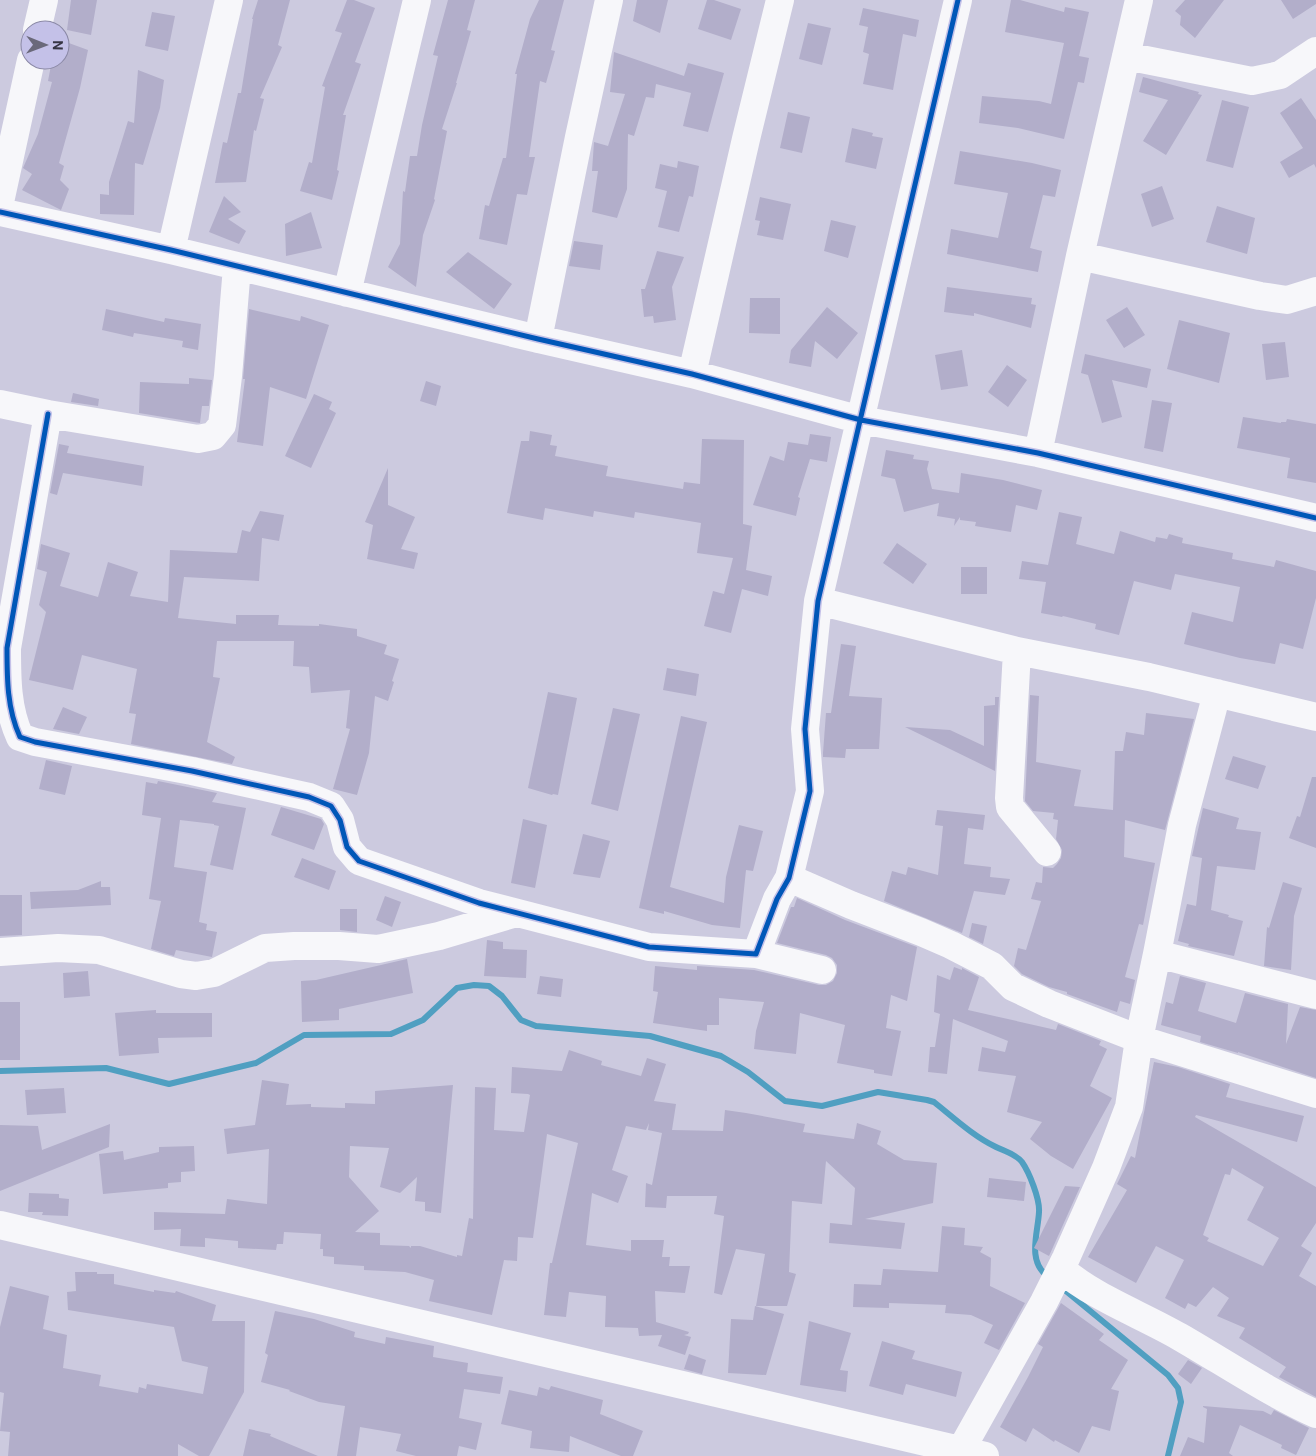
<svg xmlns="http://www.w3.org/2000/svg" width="1316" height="1456" viewBox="0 0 1316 1456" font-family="Roboto,sans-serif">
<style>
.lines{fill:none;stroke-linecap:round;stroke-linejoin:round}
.stream{stroke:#509fc1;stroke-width:6}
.building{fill:#b2aeca;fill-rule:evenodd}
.minor{stroke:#f7f7fa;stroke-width:28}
.cycleway-casing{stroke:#c4c1e8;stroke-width:8}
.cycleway{stroke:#0057b8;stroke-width:5}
</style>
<rect width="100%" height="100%" fill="#cccadf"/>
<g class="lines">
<!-- stream -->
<path class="stream" d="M0 1071 106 1068 169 1084 256 1063 304 1035 391 1034 423 1020 457 988 474 985 489 986 502 996 521 1020 536 1026 650 1036 721 1056 748 1072 785 1101 822 1106 878 1092 927 1100 934 1102C954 1118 973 1136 996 1147 1004 1151 1016 1154 1022 1162 1029 1172 1040 1199 1039 1212 1038 1233 1027 1260 1047 1276
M1061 1287 1168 1375 1178 1388 1181 1402 1168 1456"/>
</g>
<!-- building -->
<path class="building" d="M71 0H97L91 35 67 30Z
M258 0H290L278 45 282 47 260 98 264 99 256 131 254 130 246 182 215 183 223 142 227 143 238 93H241L253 19H252Z
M347 0H354L375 8 355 62 361 64 343 115H346L337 170 339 171 332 200 300 191 309 162 312 163 325 87 322 86 342 33 335 31Z
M448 0H475L467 30 471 31 456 83H457L442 129 447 131 434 199 435 200 423 235 416 287 388 267 400 244 403 191 405 192 410 156H417L422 125 438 56 433 55Z
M539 0H564L551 50 555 51 546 83 540 81 529 157H535L527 195 517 194 507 245 479 239 485 205 489 206 503 158H506L517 74H515L530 19Z
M637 0H668L660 33 633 21Z
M707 0H714L741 9 731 40 698 29Z
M1011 0H1020L1064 12 1065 7 1089 12 1079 56 1089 58 1084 83 1078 82 1064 139 1018 128 979 123 982 96 1039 101 1051 104 1064 43 1005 32Z
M1185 0H1224L1195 38 1180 25 1181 16 1175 11Z
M1281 0H1316V4L1293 19Z
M863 8 919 20 916 37 903 34 893 90 863 84 869 54 863 52 868 27 859 25Z
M152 12 175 16 168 51 145 46Z
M808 23 831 28 822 65 799 59Z
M66 42 88 50 80 88 59 163 64 166 60 180 69 189 61 210 22 190 32 174 23 168 38 134 52 82 48 81 52 60H60V47L65 48Z
M614 52 684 76 688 63 724 73 708 132 683 126 691 93 656 84 654 98 646 97 634 136 628 134 627 189 617 218 592 212 598 171H592L594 142 608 146 625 94 610 92Z
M138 70 164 80 160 108 143 165 135 163 134 215 100 214V194L109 195V182L128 121 134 123Z
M1143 77 1199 92 1198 94 1202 95 1166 155 1143 141 1168 100 1139 92Z
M1301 98 1316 120V168L1314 164 1289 178 1280 162 1303 148 1280 113Z
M1222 100 1249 107 1233 168 1206 161Z
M788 112 810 117 802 153 780 148Z
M852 128 873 133 872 136 883 138 876 169 845 162Z
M960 151 1032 163 1061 170 1055 197 1043 195 1030 248 1042 251 1038 272 947 254 951 229 998 238 1008 193 954 184Z
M678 161 699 166 693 197 689 196 679 232 658 227 667 191 655 188 660 164 677 168Z
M1162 186 1174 219 1152 227 1141 194Z
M224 196 241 212 228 219 246 231 239 244 209 232Z
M760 197 791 204 783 240 757 235 760 221 755 220Z
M1217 206 1255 218 1247 254 1206 242Z
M311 212 322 248 286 256 285 224Z
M831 220 856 226 848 258 824 251Z
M574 241 603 245 600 270 569 266Z
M657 251 684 257 672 287 676 320 654 323 653 316 644 317 641 289H645Z
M468 252 512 284 494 309 446 272Z
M947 287 1032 298 1031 304 1036 305 1031 328 974 313V316L944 312Z
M750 298H780V334L749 333Z
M827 307 858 333 837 359 815 341 811 367 789 363 791 350Z
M1127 307 1145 335 1124 348 1106 320Z
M106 309 164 322 165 318 201 324 198 350 182 347 183 341 134 333 133 337 102 330Z
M249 309 300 321 301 316 329 325 306 399 270 387 263 446 237 442 245 379H243Z
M1179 320 1230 333 1219 383 1167 369Z
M1285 342 1289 377 1266 380 1262 344Z
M962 350 968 386 941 390 935 355Z
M1085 354 1151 369 1147 388 1112 380 1122 417 1102 423 1088 375 1081 373Z
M1007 365 1027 380 1008 407 988 392Z
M189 378 212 380 209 406H202L200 423 139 413 140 382 189 384Z
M426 381 441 386 436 406 420 401Z
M73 393 99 399 98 406 71 402Z
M314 394 332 402 329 409 336 413 311 468 285 456Z
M1152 400 1172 403 1163 452 1144 448Z
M1243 417 1281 423V422H1286L1287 419 1316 424V483L1287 478 1290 458 1237 448Z
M530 431 552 435 550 445 557 446 555 456 608 466 606 476 683 489 684 482 700 484 702 439 744 440 743 524 752 526 746 570 772 576 768 596 742 589 731 633 704 626 713 591 724 594 733 558 697 553 701 523 635 512 634 518 594 511 593 517 545 508 543 520 507 513 521 441H529Z
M810 434 831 437 827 462 810 459 798 497 800 498 796 516 753 505 770 456 784 461 788 442 808 445Z
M59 444 69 446 67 453 144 466 142 486 63 473 57 495 50 493Z
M886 450 914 455 913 459 929 461 927 469 932 489 959 493 961 473 1003 480 1042 490 1037 510 1016 505 1011 532 975 526 976 522 960 520V517L954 526 955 519 937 516 939 503 904 512 895 479 881 476Z
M388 468V505L415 517 401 549 418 553 414 569 367 559 373 525 365 522Z
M260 511 284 515 279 541 262 538 259 581 184 577 178 618 236 624V615H279L278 625 319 626V624L357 629V636L387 645 384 654 399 659 392 681 394 682 388 701 375 696 369 753 357 795 333 789 350 729 346 728 350 690 311 693 309 667 293 666 294 641H217L213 677 220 678 207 742 235 757 232 764 131 744 136 714 129 713 137 669 82 655 73 690 29 680 46 612 39 605 47 572 37 569 41 544 70 553 60 586 98 597 108 562 138 572 130 596 168 602 170 550 237 553 242 530 250 532Z
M1059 512 1082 517 1076 544 1114 554 1120 531 1155 542 1156 537 1167 539 1169 534 1183 538 1182 543 1233 553 1232 559 1274 567 1276 560 1316 571V598L1303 649 1280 643 1275 664 1240 658 1184 644 1192 612 1233 622 1240 587 1175 574 1171 590 1134 581 1119 635 1095 629 1096 624 1063 616 1062 617 1041 613 1046 582 1019 579 1022 561 1048 565Z
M897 543 927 564 913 584 883 563Z
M961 567H987V594H961Z
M841 644 856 646 849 696 882 698 879 749H846L845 758 823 757V753L826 713H831Z
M667 668 699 674 696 696 663 690Z
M548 692 577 698 558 795 553 794 552 795 528 788Z
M1030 695 1039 696 1036 762 1081 770 1074 806 1113 810 1115 751H1123L1126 732 1144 735 1146 713 1194 719 1165 830 1125 820 1124 857 1155 863 1143 925 1139 924 1125 977 1135 980 1130 1004 1120 1001 1117 1012 1067 994V992L1049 987 1022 974 1014 966 1018 948 1026 950 1041 901 1031 899 1036 882 1042 883 1043 867 1053 868 1057 864 1061 858 1062 850 1056 839 1058 820 1053 819 1054 813 1033 811 1025 801Z
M995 697H999L995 771 905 727 950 730 984 746V706L995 705Z
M63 707 87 717 79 734 53 729Z
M613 708 640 714 618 811 591 804Z
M681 716 707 722 670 887 724 903 726 877 739 825 763 831 753 871 746 870 740 928 712 925 664 911V914L639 908Z
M1233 756 1266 766 1258 789 1225 779Z
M46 760 72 766 65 795 39 789Z
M1312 777H1316V848L1289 838 1297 816 1300 817Z
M158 781 217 793 212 802 246 808 233 870 210 865 219 826 214 825V824L180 820 174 867 207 872 199 922 207 924 206 930 217 932 212 957 176 950 174 956 151 949 161 901 149 899 161 818 142 815 146 782 157 784Z
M281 807 321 819 324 824 314 850 271 835Z
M1203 808 1239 818 1236 829 1261 832 1255 870 1217 866 1211 910 1229 915 1228 917 1243 921 1234 956 1188 946 1189 944 1178 941 1187 904 1196 906 1202 858 1192 856Z
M937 810 985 815 983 830 968 828 964 864 991 867 990 877 1010 879 1005 895 974 891 962 933 884 901 892 871 906 875 908 867 938 875 943 826 935 825Z
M523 819 547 825 535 888 511 883Z
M583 834 610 841 600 878 573 874Z
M302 858 336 871 329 890 294 877Z
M101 881V887H110L111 905 31 909 30 892 78 890Z
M1283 882 1302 888 1294 916 1291 970 1264 966 1267 927 1269 928Z
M0 895H22V935L0 936Z
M385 896 401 902 392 927 376 920Z
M797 898 845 920 917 947 907 1001 891 995 886 1028 901 1031 892 1076 874 1073V1070L837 1063 845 1025 800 1013 796 1054 754 1049 756 1031 764 1002 719 998V1025H707V1031L653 1023 658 992 653 991 655 966 697 970V966L754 970 819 985H826L833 981 837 973V965L832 958 826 955 777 943 791 907H794Z
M340 909H357V932L340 930Z
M972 923 987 926 983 944 969 937Z
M487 940 503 942V949L527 950 526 978 484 976Z
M407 959 413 993 339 1009V1020L302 1022 301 981 316 980Z
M954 967 962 970V968L979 977 968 1010 1056 1030 1058 1024 1101 1041 1099 1045 1107 1049 1090 1086 1112 1098 1073 1169 1051 1156 1030 1139 1042 1122 1007 1112 1016 1076 978 1071 982 1047 1005 1052 1008 1041 953 1019 947 1074 928 1072 930 1047H935L940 1014 934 1012 937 975 950 980Z
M88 971 90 996 64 998 63 973Z
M540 976 563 979 561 997 537 994Z
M1180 976 1206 983 1198 1011 1236 1023 1245 993 1288 1004 1286 1044 1300 1007 1316 1010V1078L1238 1052V1053L1200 1042 1201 1036 1161 1025 1166 1002 1173 1004Z
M0 1002H20V1060H0Z
M156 1010V1013H212V1037L158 1038 159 1053 119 1056 115 1013Z
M569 1050 602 1061 601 1065 641 1076 647 1058 666 1064 654 1101 676 1104 672 1130 723 1131 725 1110 746 1113 805 1124 803 1132 854 1139 857 1123 881 1131 877 1144 904 1160 937 1163 933 1203 865 1219 905 1223 901 1249 829 1243 830 1223 852 1225 855 1188 826 1161 822 1204 792 1201 789 1272 796 1274 787 1306H756L765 1254 736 1249 722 1295 714 1293 724 1216 714 1214 717 1196H667L666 1208 645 1207 646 1183 652 1185 662 1133 648 1130 649 1123 646 1130 626 1126 612 1170 628 1176 618 1203 592 1193 586 1245 631 1251V1240H664L662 1257H670L669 1266H690L685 1293 655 1291 656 1322 689 1332 688 1334 684 1335 691 1337 685 1355 658 1346 662 1335 639 1336 638 1328 605 1327 606 1296 569 1292 566 1317 544 1315 550 1263H552L578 1143 547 1134 533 1238 518 1237 517 1261 504 1260 492 1315 429 1301 434 1280 405 1272 364 1270V1266L334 1264V1257L323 1256V1249H320L321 1234 284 1232 283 1244H277L276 1250 238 1248V1241L205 1238V1247L180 1246 181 1229 154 1230V1212L225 1214 227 1199 267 1204 269 1149 227 1154 224 1129 255 1125 262 1080 289 1084 286 1105 311 1104V1107L345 1108V1103L375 1104V1091L453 1085 441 1213 425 1211V1202L415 1201 417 1177 400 1193 380 1187 389 1148 350 1146 349 1177 379 1211 355 1232 380 1233V1245L409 1246 411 1248V1246H420L457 1257V1255L462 1256 469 1218 473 1219 475 1087 496 1088 494 1130 524 1132 530 1095 528 1094 511 1093 512 1067 562 1071Z
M1154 1062 1178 1067 1230 1084 1226 1097 1304 1116 1297 1142 1196 1115 1195 1117 1316 1187V1223L1301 1246 1312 1253 1299 1276 1316 1286V1397L1279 1377 1286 1367 1239 1338 1245 1328 1217 1316 1229 1298 1213 1287 1196 1307 1188 1303 1185 1309 1165 1298 1184 1260 1156 1246 1136 1283 1088 1257 1127 1190 1117 1184 1131 1156 1135 1158ZM1232 1168 1264 1187 1247 1220 1279 1238 1263 1266 1207 1241 1209 1238 1203 1235 1225 1174 1230 1175Z
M64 1088 66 1113 27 1115 25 1090Z
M110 1124 109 1147 0 1191V1125L38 1126 42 1150Z
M194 1146 195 1171 181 1172V1182L168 1183V1188L103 1194 99 1154 123 1151 124 1160 159 1152V1147Z
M989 1178 1026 1182 1024 1201 987 1197Z
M1065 1186 1080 1187 1049 1256 1034 1248Z
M29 1193 59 1194V1198L69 1199 68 1216 42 1215 43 1212H28Z
M942 1226 965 1228 964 1245 983 1247 980 1252 991 1258 990 1286 1025 1303 999 1350 984 1343 993 1325 971 1315 945 1313 946 1305 889 1303V1308L853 1307 854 1284 881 1285 883 1269 938 1272Z
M75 1272H97V1274H114V1284L154 1292V1290L175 1293 176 1291 216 1305 212 1321H245L244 1392 209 1456H199L178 1444V1456H8L10 1432 0 1431 4 1393 0 1392V1327L10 1286 49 1296 43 1329 67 1335 63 1368 101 1375 99 1386 138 1393 139 1387 146 1389 147 1384 203 1394 208 1367 182 1361 174 1327 68 1310 67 1292 76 1291Z
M1061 1303 1104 1334 1099 1340 1128 1360 1111 1389 1119 1391 1110 1431 1092 1426 1079 1453 1055 1440 1054 1442 1033 1428 1026 1442 1000 1427 1028 1377 1043 1347 1038 1344Z
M755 1306 784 1314 766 1375 728 1373 731 1319 753 1320Z
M275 1311 314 1319 355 1332 354 1337 385 1344 386 1337 434 1346 433 1357 468 1363 467 1372 503 1377 500 1394 464 1389 459 1418 482 1423 476 1450 459 1446 457 1456H416L396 1451 401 1434 360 1427 356 1456H337L345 1406 319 1402 289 1391 290 1390 261 1382 268 1355 265 1353Z
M809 1321 851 1333 840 1370 848 1371 846 1392 800 1385Z
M882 1341 915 1351 912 1359 962 1372 956 1397 906 1384 903 1395 869 1386Z
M689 1354 706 1360 702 1374 684 1369Z
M1188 1360 1202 1368 1191 1384 1178 1374Z
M551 1386 603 1400 600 1414 643 1431 633 1456H621L570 1436 569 1452 530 1448 532 1431 501 1424 509 1390 537 1396 539 1387 549 1390Z
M1203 1406 1263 1411 1271 1415 1274 1410 1309 1428 1296 1455 1281 1448 1282 1445 1240 1425 1229 1453 1233 1456H1180L1188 1437 1204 1443 1207 1409 1203 1407Z
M249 1429 271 1434 270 1436 318 1456H243Z"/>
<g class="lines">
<!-- minor -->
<path class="minor" d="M37 30 44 0
M1126 56 1252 81 1280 75 1316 51
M0 202 31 60
M0 212 171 250 538 339 692 374 861 420 1038 453 1316 518
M171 250 229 0
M1080 256 1260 296 1287 300 1316 291
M347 293 417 0
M538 339 579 137 609 0
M692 374 746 139 780 0
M0 404 48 414 198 439 213 436 222 425 228 376 237 267
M48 414 7 648C7 678 7 709 20 737L35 742 192 771 309 797 331 806 340 820 347 847 359 861 479 903 649 947 756 954 777 899 789 878 810 791 805 729 818 601 958 0
M1038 453 1080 256 1139 0
M818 601 1017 651 1149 677 1316 717
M1017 651 1009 798 1010 807 1047 852
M789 878 851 905 921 932 951 945 992 966 1013 987 1049 1004 1139 1039 1316 1094
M0 952 58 948 99 950 181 974 196 976 214 973 265 948 294 946H339L378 949 439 936 516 913
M756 954 822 970
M1157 954 1316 995
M0 1225 985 1456
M1061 1269C1095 1298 1140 1314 1180 1337 1225 1363 1268 1392 1316 1414
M961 1450 1044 1302 1066 1258 1106 1168 1129 1107 1139 1039 1157 954 1182 825 1217 693"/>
<defs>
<path id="cycleway" d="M0 212 171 250 538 339 692 374 861 420 1038 453 1316 518
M48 414 7 648C7 678 7 709 20 737L35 742 192 771 309 797 331 806 340 820 347 847 359 861 479 903 649 947 756 954 777 899 789 878 810 791 805 729 818 601 958 0"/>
</defs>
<!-- cycleway casing -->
<use href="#cycleway" class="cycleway-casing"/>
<!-- cycleway -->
<use href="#cycleway" class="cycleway"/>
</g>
<!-- north arrow -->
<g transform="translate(45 45) rotate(91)"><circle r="24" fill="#c4c1e8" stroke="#8b89a6"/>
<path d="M0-4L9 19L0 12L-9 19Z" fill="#6a697a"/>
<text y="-8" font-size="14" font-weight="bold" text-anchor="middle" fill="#363544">N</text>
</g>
</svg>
